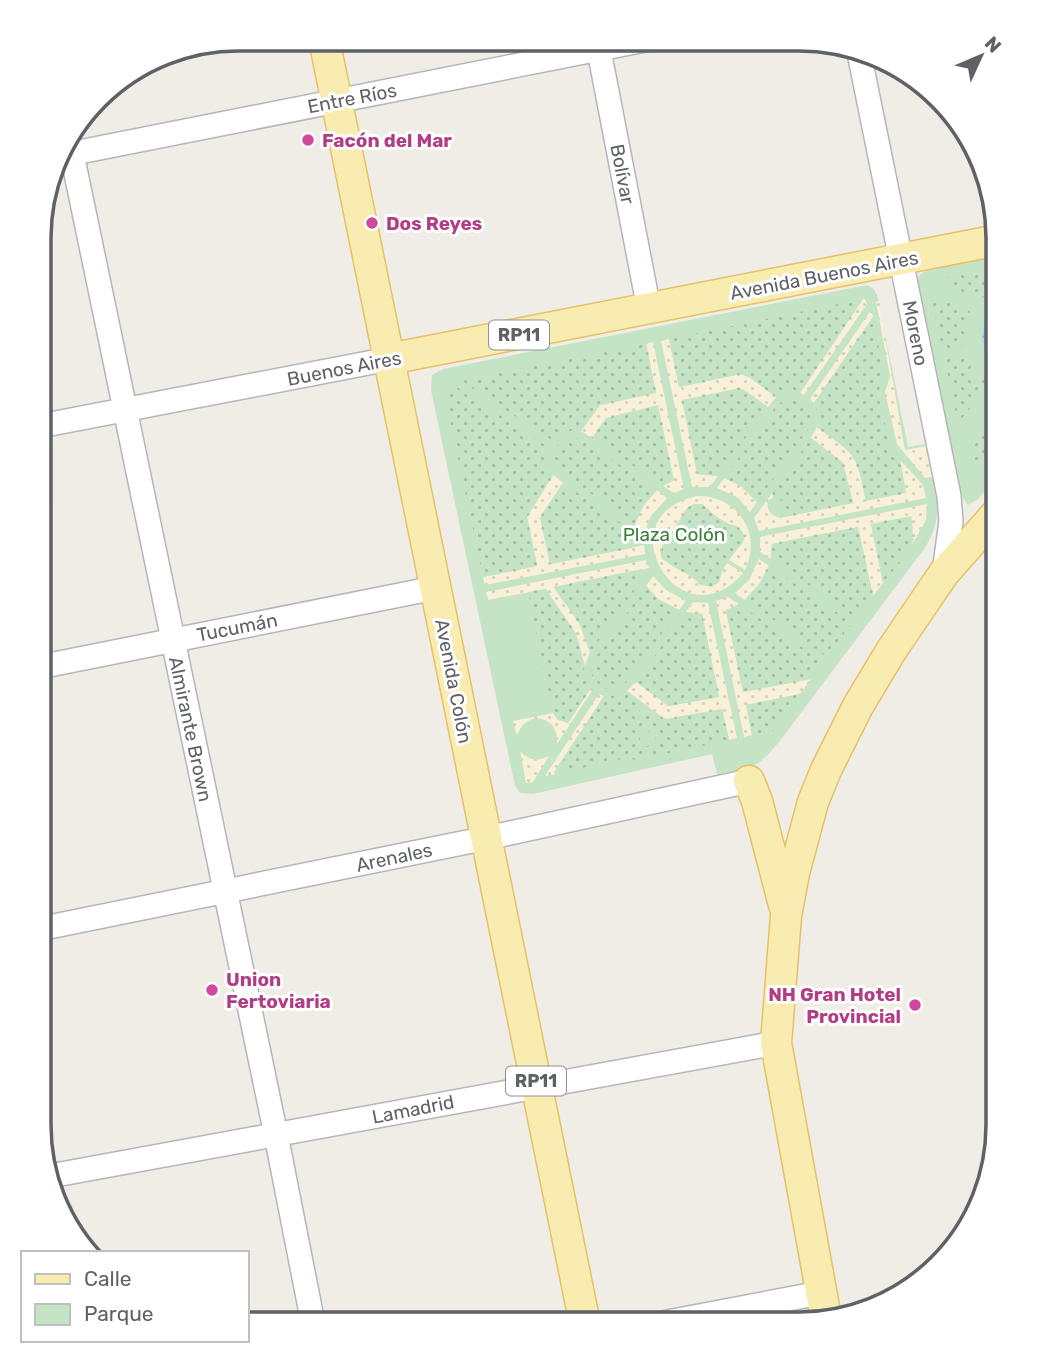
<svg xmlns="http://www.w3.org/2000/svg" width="1037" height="1363" viewBox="0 0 1037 1363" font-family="Rubik,sans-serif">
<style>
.green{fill:#c5e4c5}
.sand{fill:url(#sand-dots)}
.garden{fill:url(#garden-dots)}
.water{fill:url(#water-ripples)}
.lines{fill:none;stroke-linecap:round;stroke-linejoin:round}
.minor-casing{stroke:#b3b6ba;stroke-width:26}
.major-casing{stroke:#e7c167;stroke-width:33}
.minor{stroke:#fff;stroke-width:23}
.major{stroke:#f9ecb1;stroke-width:30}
.hotel-dot{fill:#d1479c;stroke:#fff;stroke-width:2.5}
.labels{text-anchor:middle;stroke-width:6;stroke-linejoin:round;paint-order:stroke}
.shield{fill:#fff;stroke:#8e9093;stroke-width:2}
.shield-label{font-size:18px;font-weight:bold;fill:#5e6165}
.street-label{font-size:19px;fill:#5e6165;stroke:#fff}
.hotel-label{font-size:19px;font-weight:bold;fill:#b23c85;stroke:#fff;text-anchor:start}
.park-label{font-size:19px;fill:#3b803d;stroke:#fff}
.rim{fill:none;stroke:#5e6165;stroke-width:3.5}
</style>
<defs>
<pattern id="sand-dots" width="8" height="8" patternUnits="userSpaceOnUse" patternTransform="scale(1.75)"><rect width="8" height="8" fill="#f8f0d8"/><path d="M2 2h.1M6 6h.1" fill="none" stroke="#d7d0bc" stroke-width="1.8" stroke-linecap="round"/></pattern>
<pattern id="garden-dots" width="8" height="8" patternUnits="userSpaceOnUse" patternTransform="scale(1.75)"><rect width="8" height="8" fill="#c5e4c5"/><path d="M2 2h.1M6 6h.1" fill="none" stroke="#a3bca4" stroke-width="1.8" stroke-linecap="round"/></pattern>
<pattern id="water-ripples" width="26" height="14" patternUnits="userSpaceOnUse" patternTransform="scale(1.75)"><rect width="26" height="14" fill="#acd9f9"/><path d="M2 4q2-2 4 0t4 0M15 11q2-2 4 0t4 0" fill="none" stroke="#8fb3cd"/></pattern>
</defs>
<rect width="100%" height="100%" fill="#efede6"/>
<!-- green -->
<path class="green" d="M998 256V476L977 500 968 505 961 495 916 284 919 276 925 271Z
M867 285 874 289 877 295 908 447 926 444C934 482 948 514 924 549L779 742C757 769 750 769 717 774L712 754 533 794 520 793 515 786 431 390 432 375 443 369Z"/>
<!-- sand -->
<path class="sand" d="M863 299H865L867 304 804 395 800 393Z
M879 301 905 450 927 446 933 477 925 478 897 444 885 392 890 376 876 302Z
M871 310 873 317 814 403 810 399Z
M669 339 679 387 741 374 749 377 776 397 768 407 743 389 697 474 718 476 710 487H692L661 341Z
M653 342 684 489 674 493 663 486 674 480 606 418 592 438 581 431 600 405 656 393 646 344Z
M817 427 849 451 858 464 906 493 900 460 923 485 926 498 759 531 754 518 773 492V498L768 500C766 510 770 515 780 518L853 503 843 463 811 438Z
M553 475 563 483 542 514 550 564 644 545 645 554 485 585 483 577 537 566 527 517Z
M724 478 741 486 757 502 750 512 737 497 717 488Z
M657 490 667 498 651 516 645 531 635 524 643 506Z
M697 496C737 495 763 533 745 570L729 560 744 540 743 532 694 504 687 508 660 551 662 559 695 578 700 585 720 578V574L727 563 743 573C681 646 602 516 697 496Z
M927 504 926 520 911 546 914 538 871 524 883 583 873 596 858 527 772 544 771 559 760 552V537Z
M759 559 769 566 760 583 745 600 735 593 749 580Z
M646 560 649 568 554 587C564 605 589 629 590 650 590 655 586 661 585 666L576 634 546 589 488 600 486 592Z
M653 576 666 590 686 601 679 610 658 599 646 586Z
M728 597 739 604 726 611 743 692 811 679 800 694 746 705 752 735 744 737 716 601Z
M693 602 708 603 737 738 729 740 722 709 665 719 627 691 636 682 669 706 719 697 702 614 686 612Z
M591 688 593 689 557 744C560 716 526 708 517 736L513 721 553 713 558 720 568 723Z
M599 694 604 696 554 772 555 774 545 776Z
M520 751C528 760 538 762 549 756L533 782 526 783Z"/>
<!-- garden -->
<path class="garden" d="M998 268V286L978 301 942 279Z
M931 296 970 311 965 324V345L942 349Z
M863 299 800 393 788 392 776 397 749 377 741 374 679 387 669 339Z
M873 317 884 376 878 393 890 446 900 460 906 493 866 501C856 453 857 456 817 427L819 415 814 403Z
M646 344 656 393 600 405 581 431H564L552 440 461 381Z
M967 354 973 366 967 371 968 379 980 375 990 384 958 423 945 360Z
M458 388 548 447 547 463 553 475 527 517 537 566 483 577 444 391Z
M740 388 768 407 718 476 697 474 682 400Z
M789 398C805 399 814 409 812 424L757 502 741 486 724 478 777 405Z
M998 401V446L976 466 966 461Z
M658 405 674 480 663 486 592 438 606 418Z
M570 437 583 440 657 490 643 506 635 524 557 470C549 456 554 442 570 437Z
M811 438 843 463 853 503 779 518 787 509 779 498H773V492Z
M563 483 633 531 632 548 550 564 540 518Z
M694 504H702C713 513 722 524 737 526L745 536C743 545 741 545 735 550 727 558 722 572 719 582L712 587 700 585C690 571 669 569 661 555L663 543 668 540 687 508Z
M911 516C918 549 902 558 883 583L871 524Z
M858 527 873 596 856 618 771 559 772 544Z
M769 566 852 623 827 657 745 600 760 583Z
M637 570 642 580 590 653 580 625 554 587Z
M646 586 658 599 679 610 625 684 614 690 602 688 592 676 593 661Z
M546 589C554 605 568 618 576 635 584 652 581 673 591 688L568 723 558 720 553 713 528 592Z
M739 604 823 662 811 679 743 692 726 610Z
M686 612 702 614 719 697 668 706 636 682Z
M627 691 637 699 644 734 639 735 642 747 657 744 654 732 649 733 643 704 659 717 668 719 722 709 729 740 636 760 626 758 555 774 604 696H617Z
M800 694 773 731 752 735 746 705Z"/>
<!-- water -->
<path class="water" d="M998 305V304V369C978 350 976 323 998 305Z"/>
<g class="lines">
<defs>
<path id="minor" d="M597 40 649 309
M859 53 949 496 951 521 944 573
M68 135 276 1135 313 1323
M59 156 645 40
M40 426 389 359
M39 667 435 588
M39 929 487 838 749 781
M50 1176 776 1043
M657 1324 820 1293"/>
<path id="major" d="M324 39 585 1324
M389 359 998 240
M749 781 757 801 784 905
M826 1318 776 1043 786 916 794 873 813 802 826 770 858 706 891 651 944 573 998 512"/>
</defs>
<!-- minor casing -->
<use href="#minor" class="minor-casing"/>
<!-- major casing -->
<use href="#major" class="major-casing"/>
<!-- minor -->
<use href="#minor" class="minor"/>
<!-- major -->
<use href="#major" class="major"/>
</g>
<!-- markers -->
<g class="hotel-dot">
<circle cx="308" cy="140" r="7"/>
<circle cx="372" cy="223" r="7"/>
<circle cx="212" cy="990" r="7"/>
<circle cx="915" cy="1005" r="7"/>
</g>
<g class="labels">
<!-- shield labels -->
<g class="shield">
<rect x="489" y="320.5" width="60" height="29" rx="5"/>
<rect x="506" y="1066.5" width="60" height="29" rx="5"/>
</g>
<g class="shield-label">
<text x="519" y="341">RP11</text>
<text x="536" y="1087">RP11</text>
</g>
<!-- street labels -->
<g class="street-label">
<text transform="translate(352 98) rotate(-11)" y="7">Entre Ríos</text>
<text transform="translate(623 174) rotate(79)" y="7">Bolívar</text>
<text transform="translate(824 275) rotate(-11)" y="7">Avenida Buenos Aires</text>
<text transform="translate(916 333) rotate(79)" y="7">Moreno</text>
<text transform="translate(344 368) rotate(-11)" y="7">Buenos Aires</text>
<text transform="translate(237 627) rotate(-11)" y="7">Tucumán</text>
<text transform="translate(454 681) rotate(79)" y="7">Avenida Colón</text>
<text transform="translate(191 729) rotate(78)" y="7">Almirante Brown</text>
<text transform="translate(394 857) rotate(-12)" y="7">Arenales</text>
<text transform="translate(413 1109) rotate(-11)" y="7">Lamadrid</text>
</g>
<!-- hotel labels -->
<g class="hotel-label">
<text x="322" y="147">Facón del Mar</text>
<text x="386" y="230">Dos Reyes</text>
<text x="226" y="986">Union<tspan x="226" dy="22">Fertoviaria</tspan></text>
<text x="901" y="1001" text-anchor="end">NH Gran Hotel<tspan x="901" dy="22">Provincial</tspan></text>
</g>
<!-- park labels -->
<g class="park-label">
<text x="674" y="541">Plaza Colón</text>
</g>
</g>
<!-- crop -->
<path d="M0 0H1037V1363H0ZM238 51H799A187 187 0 0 1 986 238V1125A187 187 0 0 1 799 1312H238A187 187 0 0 1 51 1125V238A187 187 0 0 1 238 51Z" fill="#fff" fill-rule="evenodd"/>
<path class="rim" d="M238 51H799A187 187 0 0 1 986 238V1125A187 187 0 0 1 799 1312H238A187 187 0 0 1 51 1125V238A187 187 0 0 1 238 51Z"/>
<!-- legend -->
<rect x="21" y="1251" width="228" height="91" fill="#ffffff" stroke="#bfc0c1" stroke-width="2"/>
<rect x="35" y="1274" width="35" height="10" fill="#f9ecb1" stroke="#bfc0c1" stroke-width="2"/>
<text x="84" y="1286" font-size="21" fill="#5e6165">Calle</text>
<rect x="35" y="1304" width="35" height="21" fill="#c5e4c5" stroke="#bfc0c1" stroke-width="2"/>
<text x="84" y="1321" font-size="21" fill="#5e6165">Parque</text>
<!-- north arrow -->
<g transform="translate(981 56) rotate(46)" stroke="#ffffff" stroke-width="5" paint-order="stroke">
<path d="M0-5L12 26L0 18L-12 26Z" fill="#5e6165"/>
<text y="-10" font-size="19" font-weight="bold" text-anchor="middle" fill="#5e6165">N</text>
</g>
</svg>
